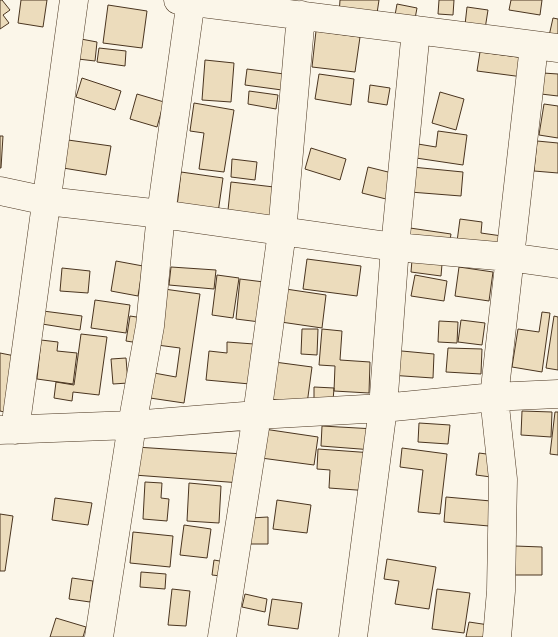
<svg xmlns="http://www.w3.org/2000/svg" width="558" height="637" viewBox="0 0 558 637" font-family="Inter,sans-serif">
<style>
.building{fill:#ecdcbc;stroke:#4a3520}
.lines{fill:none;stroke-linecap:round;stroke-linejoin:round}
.minor-casing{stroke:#4a3520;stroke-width:29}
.minor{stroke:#fbf6e9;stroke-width:28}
</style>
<rect width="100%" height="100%" fill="#fbf6e9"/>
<!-- building -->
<path class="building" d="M0 0H2L10 10 3 15 9 23 0 29Z
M21 0H47L43 27 18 23Z
M340 0H379L376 20 339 15Z
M439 0H454L453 15 438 14Z
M511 0H542L540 15 509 10Z
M397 4 417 8 414 24 394 21Z
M108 5 147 11 142 48 103 43Z
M467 7 488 10 485 29 465 25Z
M553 18 558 19V38L549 36Z
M316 31 360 37 355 72 312 67Z
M81 39 97 42 95 61 78 59Z
M99 48 126 51 125 66 97 62Z
M480 52 525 58 523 77 477 71Z
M205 60 234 63 231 102 202 100Z
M247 69 284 74 282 90 245 85Z
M543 73 558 74V96L541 94Z
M319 74 354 79 351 105 315 99Z
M82 78 121 91 115 110 76 97Z
M370 85 390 88 387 105 368 102Z
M249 91 278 95 276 109 248 104Z
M440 92 464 99 456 130 432 123Z
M137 94 164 102 157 127 130 119Z
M194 103 234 110 224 172 199 169 204 133 190 131Z
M544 104 558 106V138L539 135Z
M438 131 467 135 463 165 416 158 418 144 436 147Z
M0 136H3L1 168H0Z
M68 140 111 146 106 175 63 168Z
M537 141 558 143V173L534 171Z
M311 148 346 159 340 180 305 169Z
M232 159 257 162 255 180 231 177Z
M368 167 396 174 390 200 362 193Z
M412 167 463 172 461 196 410 192Z
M181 172 223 178 218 213 177 207Z
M231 182 274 187 270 216 228 210Z
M460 219 482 222 481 233 502 236 499 255 456 249Z
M410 228 451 234 449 246 407 240Z
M307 259 361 266 357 296 303 289Z
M412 260 442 264 441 276 411 272Z
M116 261 143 266 138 296 111 291Z
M171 267 216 270 214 289 169 285Z
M459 267 493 272 489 301 455 296Z
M62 268 90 271 88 293 60 291Z
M217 275 239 278 233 318 212 315Z
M415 275 447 281 444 301 411 296Z
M240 279 272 283 268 323 236 319Z
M279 288 326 295 322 328 274 321Z
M164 289 200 294 184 403 150 398 154 373 176 377 180 348 157 345Z
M95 300 130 305 126 333 91 328Z
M43 311 82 316 80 330 42 324Z
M542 312 550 313 542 372 512 367 518 329 539 332Z
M130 316 143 318 139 343 126 341Z
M554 316 558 317V370L546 368Z
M461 320 485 323 482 345 458 342Z
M439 321 458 322 457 343 438 342Z
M302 329H318L317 355 301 354Z
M322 329 342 331 340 360 370 362 369 393 334 391 335 366 319 365Z
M81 334 107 337 99 395 73 392 72 401 54 398 56 382 74 385Z
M41 340 58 342 57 351 77 353 73 384 37 379Z
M227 342 254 344 250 384 206 380 209 351 227 353Z
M448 348 482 349 481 374 446 372Z
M391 350 434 354 433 378 389 375Z
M0 353 20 357 9 413 0 411Z
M126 358 128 383 113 384 111 359Z
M267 361 312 367 307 404 262 398Z
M314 387 334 388 333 401 314 400Z
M522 411 552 412 551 437 521 435Z
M555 412H558V455L550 454Z
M419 423 450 425 448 444 418 442Z
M322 426 375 429 373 450 321 446Z
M264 429 318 437 314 465 261 458Z
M136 447 243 454 241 483 134 475Z
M402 448 447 454 440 514 418 512 423 470 400 467Z
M318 449 373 453 370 491 329 488 330 470 317 469Z
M479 453 494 455 491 477 476 475Z
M145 482 162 483 161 498 169 499 167 521 143 519Z
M189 483 221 486 219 523 187 521Z
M446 497 491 501 489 526 444 522Z
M55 498 92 503 88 525 52 520Z
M277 500 311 505 307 533 273 529Z
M0 514 13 516 5 571H0Z
M268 517V544H250V518Z
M184 525 211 529 207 558 180 555Z
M133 532 173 536 170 567 130 563Z
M515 546 542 547V575H515Z
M387 559 436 567 429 609 395 604 399 581 384 579Z
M214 560 231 563 230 577 212 575Z
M141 572 166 574 165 589 140 587Z
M72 578 93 581 90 602 69 599Z
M172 589 190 591 186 626 168 625Z
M437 589 470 593 464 633 432 629Z
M245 594 267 599 265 612 242 607Z
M272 599 302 603 298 629 268 625Z
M56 618 86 627 83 637H50Z
M469 622 489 625 488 637H466Z"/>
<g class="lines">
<defs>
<path id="minor" d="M178 0 558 48
M0 191 47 201 161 214 395 247 509 257 558 264
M0 430 132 425 257 415 383 408 494 397 558 394
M15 430 74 0
M99 637 132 425 150 326 161 214 191 0
M222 637 257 415 282 232 301 15
M353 637 383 408 395 247 416 30
M497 637 501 591 503 479 494 397 534 46"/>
</defs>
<!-- minor casing -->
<use href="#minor" class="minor-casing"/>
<!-- minor -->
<use href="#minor" class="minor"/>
</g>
</svg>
